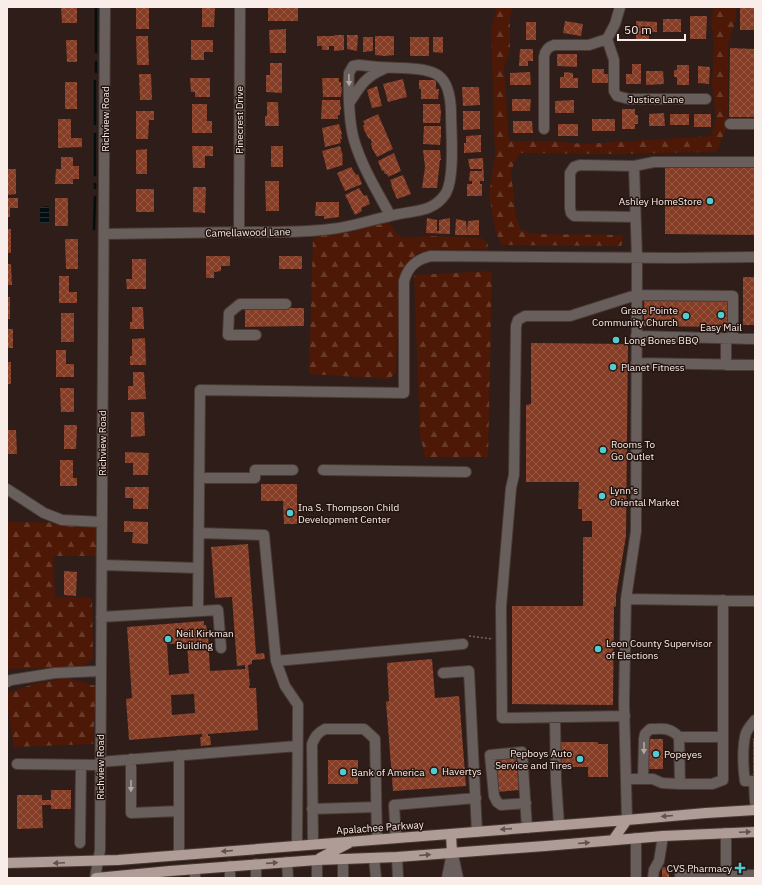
<svg xmlns="http://www.w3.org/2000/svg" width="762" height="885" viewBox="0 0 762 885" font-family="'IBM Plex Sans',sans-serif">
<style>
.forest{fill:url(#forest-firs)}
.water{fill:url(#water-rules)}
.lines{fill:none;stroke-linecap:round;stroke-linejoin:round}
.stream{stroke:#020e0f;stroke-width:2.5}
.building{fill:url(#building-cross-hatch);fill-rule:evenodd}
.minor-casing{stroke:#4a3a35;stroke-width:12}
.major-casing{stroke:#4a3a35;stroke-width:12}
.path{stroke:#766763;stroke-width:1.5;stroke-dasharray:2 2;stroke-linecap:butt}
.minor{stroke:#685f5c;stroke-width:10}
.major{stroke:#af9c96;stroke-width:10}
.oneway{fill:#b0a6a2}
.oneway2{fill:#63514c}
.poi-dot{fill:#51ccd3;stroke:#24140f;stroke-width:1.5}
.labels{text-anchor:middle;stroke-width:3;stroke-linejoin:round;paint-order:stroke}
.street-label{font-size:10px;fill:#f9ede9;stroke:#24140f}
.poi-label{font-size:10px;fill:#f9ede9;stroke:#24140f;text-anchor:start}
</style>
<defs>
<pattern id="forest-firs" width="22" height="20" patternUnits="userSpaceOnUse"><rect width="22" height="20" fill="#4e1806"/><path d="M5 1l3.5 6h-7zM16 11l3.5 6h-7z" fill="#683a2a"/></pattern>
<pattern id="water-rules" width="6" height="5" patternUnits="userSpaceOnUse"><rect width="6" height="5" fill="#020e0f"/><path d="M0 2.5h6" fill="none" stroke="#283132"/></pattern>
<pattern id="building-cross-hatch" width="8" height="8" patternUnits="userSpaceOnUse"><rect width="8" height="8" fill="#853d26"/><path d="M0 0l8 8M0 8l8-8" fill="none" stroke="#975946"/></pattern>
</defs>
<rect width="100%" height="100%" fill="#2e1d18"/>
<!-- forest -->
<path class="forest" d="M497 7H513L510 16V50L504 68 509 141H553L584 144 711 136 716 119 712 85 714 43 711 19 714 7H736V19L728 45V123L717 152 605 154 520 153 514 163 511 172 516 217 521 230 533 234 622 235 623 241 621 246 502 245 496 233 489 196 495 154 491 29Z
M388 220 395 232 403 238 427 236 481 238 488 244 487 249 430 250 418 253 408 262 399 277 396 373 389 379 309 374 313 237 353 232Z
M492 271 488 457H425L420 434 414 275Z
M7 522 97 523V556H53L55 597 92 598 93 658 89 662 79 667 7 669Z
M67 678 96 686 93 744 14 747 8 710V693L34 684Z"/>
<!-- water -->
<path class="water" d="M49 206V223H40V207Z"/>
<g class="lines">
<!-- stream -->
<path class="stream" d="M96 52V7
M96 62V72
M95 124V81
M95 175V134
M95 184V188
M94 229 95 197"/>
</g>
<!-- building -->
<path class="building" d="M61 7H77V23H62Z
M136 7H149V29H136Z
M202 7H215L214 27H202Z
M268 7H298V21H268Z
M740 7H755V30H740Z
M690 16H707L706 39H690Z
M663 19H681V32H663Z
M565 21 583 24 581 36 563 33Z
M636 21 657 22V32H649V40H636Z
M526 22H536V40H526Z
M286 29V53H270L269 30Z
M334 35H344V50L334 51V46H329V50H322V46H317V36H334V41Z
M347 35H358L357 51 347 49Z
M136 36H148L149 65H137Z
M375 36H394V55L385 56 375 55Z
M363 37H373V51L363 52Z
M410 37H429V56H410Z
M433 37H443V53L433 52Z
M66 40H77V62H67Z
M191 40H213V52H204V60H191Z
M730 48 755 49V117H729Z
M520 49H533V61H528V66H519Z
M557 54H577V67L557 66Z
M270 63H282V93L266 92V75H270Z
M632 64H641V84H626V74H632Z
M677 65H689V85H677V77H674V70H677Z
M698 66 710 67 709 84 698 83Z
M592 69H604V74H608V83H592Z
M646 71H663L664 84 646 85Z
M530 72 531 85H510V73Z
M564 72 573 73V78H578V88H560V77H564Z
M139 74H151L152 100H140Z
M190 78H210V97H195V92H191Z
M322 78H339V82H341V87H342L341 97H323Z
M403 79 407 97 388 102 383 84Z
M419 80H436V89H439L438 99H421V89H419Z
M65 82H77V109H65Z
M377 86 382 106 372 108 367 90Z
M462 87H479L480 105 463 106Z
M512 99H531L530 111H512Z
M322 100H340L341 110H340V115H338V119H321Z
M574 100V113H555V101Z
M267 102H278L279 126H265V116H267Z
M192 104H207V121H212V133H192Z
M423 104H440L441 113 440 123H423Z
M622 109H635V115H638V124H635V129H622Z
M136 111H154V120H149L148 139H136Z
M463 111H480V129L463 130Z
M664 113 665 126H649V114Z
M378 114 393 149 377 157 372 148 371 143 372 142 370 138 369 139 364 130 363 125H365L363 121Z
M670 114H689V125H670Z
M694 114H711V127H694Z
M58 119H71V138H82V147L58 148Z
M592 119H615V131H592Z
M513 121H532L533 133H513Z
M339 124 342 134H341L342 139H340L341 143 325 147 322 128Z
M558 124H578V136H558Z
M424 126H441V136L440 145 423 144Z
M481 135V152L464 153V143H466V136Z
M192 146H213V156H205V168H193Z
M271 146H283V167H271Z
M340 146 343 156H342L343 161H342L343 165 327 170 322 151Z
M147 149V174H136V150Z
M423 150H440L441 160H440L437 188H422L425 167Z
M394 153 401 171 388 177 387 174H385L383 170 382 171 378 161Z
M61 157H73V166H79V179H73V184H55L56 169H61Z
M483 158 484 181H480V184H482V196H467V184H472V181H469L470 171H482V169H470L468 159Z
M351 167 356 175 358 174 362 184 345 191 337 173Z
M665 168H755V235L665 234Z
M7 169H16V194L7 195Z
M403 175 411 194 397 199 391 185H392L390 180Z
M265 181H279V211H266Z
M193 187H206L205 213 193 212Z
M359 188 364 196 367 195 370 204 361 208 362 211 355 215 345 195Z
M136 189H154V212H136Z
M7 198H18V208H10V217H7Z
M55 198H68V226H55Z
M316 202H339V217L324 219V216H315Z
M427 218 437 220V231H439V220L450 218V234L426 233Z
M456 219 466 221 467 233 468 221 479 220V235H455Z
M7 229H11V253H7Z
M65 239H78V269H66Z
M206 256H230V266H221V271L214 272V278H206Z
M279 256H302V269H279Z
M132 259H146V289H127L126 279H132Z
M7 264H11L12 285H7Z
M59 276H69V292H77V303H59Z
M743 277H755V325H743Z
M7 297H10V319H7Z
M644 301H727V327L644 326Z
M132 307H143L144 329H130V322H132Z
M245 308H304V326L245 327Z
M61 313H74V342H61Z
M7 329H13V348H7Z
M145 338 146 365H130V356H132V339Z
M531 343 628 344 626 536 616 595V607L614 606 613 705 512 704V606H583V537H592V521H582V509H578L579 482H526V405L531 404Z
M56 350H66V364H74V377H56Z
M7 362H11V384H7Z
M133 372H144L146 399 128 400V386H133Z
M60 388H74V412H61Z
M131 412H144L145 436 131 437Z
M64 425H77L76 449H64Z
M7 430H16L17 454H7Z
M125 452 149 453 148 475H133V463H125Z
M60 460H73V478H77V486H60Z
M261 484H297V524H284L283 501H261Z
M125 487H149L148 509H133V498H125Z
M124 521 148 522V544L132 543 133 532H124Z
M248 544 256 654 264 653 265 659 252 660V664L248 665 250 686H249V688H256L258 730 208 734V736H210L211 745 201 746 200 737H202V734L129 740 126 699 132 698 127 627 204 621V625H206L208 635 210 671 245 669V665L237 666 232 597 215 598 211 547ZM187 643 189 673 169 675 167 644ZM194 694 195 713 172 715 171 695Z
M64 571 77 572 76 596 64 595Z
M432 659 435 698 459 696 466 786 393 791 386 702 389 701 387 663Z
M753 738H755V775H753Z
M649 739H663V769H648Z
M561 742H598V744H608V777H588V767H561Z
M516 757 519 790 498 792 495 759Z
M328 760H358V784H328Z
M51 790H71V809H51V805H42L43 828 17 829V795H42V800H51Z
M663 867 669 868V878H662V869Z"/>
<g class="lines">
<defs>
<path id="minor" d="M607 39 614 60V91L617 96 629 99H706
M607 39 615 24 620 7
M350 102C361 85 365 77 384 69
M730 124H755
M544 129V57C545 50 548 47 554 45H589L607 39
M635 217 574 216 571 213 570 208V173L574 167 580 165 634 166 654 162H755
M239 232 240 7
M104 234C150 233 197 233 243 232 272 232 302 233 331 229 351 227 370 220 390 216 411 210 433 214 446 193 455 177 451 131 451 112 450 73 436 69 401 68 387 68 373 67 359 65L353 66 349 73C348 91 349 123 354 140 362 167 377 191 390 215
M256 335H228L229 313 240 304H286
M636 336 755 339
M636 363 755 365
M726 365V338
M323 470 466 472
M199 478H255V470H293
M7 489 44 513 62 520 102 522
M199 533 264 535 276 661 285 686 298 705 297 845
M102 565 198 568
M626 599 755 601
M198 611 200 390 404 393V281C408 267 416 259 431 256L675 258 755 257
M101 617 218 610 221 648
M276 661 463 644
M443 673 469 671 477 832
M7 682 11 680 55 673 101 671
M625 716 502 718 501 607 511 488 514 475 516 326 518 320 525 316H570L636 295 733 296V338
M555 718 556 781 559 825
M755 720C752 724 748 728 746 733 742 745 743 769 745 781H755
M679 737H723
M131 759V813L179 811
M100 762 297 746
M17 764 100 765
M626 779H653L662 783 680 784H712L723 780V600
M643 779 644 739 645 734 650 729C663 729 670 727 679 737L680 784
M754 781 755 802
M526 803 501 805 497 802 494 796 490 755 522 752 527 828
M312 809 376 807
M627 820 624 703 626 599 636 531 637 258 634 166
M396 838 394 805 476 798
M636 838V878
M80 843 81 765
M313 844 312 744C315 737 317 733 325 729H364L375 739 377 839
M179 855V755
M453 855 458 878
M397 857 398 878
M374 858 376 878
M343 859V878
M317 860V878
M287 862 288 878
M256 864V878
M195 869V878
M680 875H755
M95 878 100 850 105 7
M230 878V866
M447 878 452 853
M653 878 654 870 659 861 663 836
M726 878V833"/>
<path id="major" d="M451 834 452 853
M613 840 627 820
M320 858 349 843
M7 863 118 860 627 820 706 813 755 810
M96 878 170 871 317 860 397 857 545 846 663 836 755 832"/>
</defs>
<!-- minor casing -->
<use href="#minor" class="minor-casing"/>
<!-- major casing -->
<use href="#major" class="major-casing"/>
<!-- path -->
<path class="path" d="M469 636 493 639"/>
<!-- minor -->
<use href="#minor" class="minor"/>
<!-- major -->
<use href="#major" class="major"/>
</g>
<!-- one-way arrows -->
<defs><path id="oneway-solid" d="M-6-.8H1V-3.2L6.5 0L1 3.2V.8H-6Z"/></defs>
<g class="oneway">
<use href="#oneway-solid" transform="translate(349 80) rotate(89)"/>
<use href="#oneway-solid" transform="translate(644 748) rotate(91)"/>
<use href="#oneway-solid" transform="translate(131 786) rotate(91)"/>
</g>
<g class="oneway2">
<use href="#oneway-solid" transform="translate(667 816) rotate(175)"/>
<use href="#oneway-solid" transform="translate(506 829) rotate(176)"/>
<use href="#oneway-solid" transform="translate(745 832) rotate(-3)"/>
<use href="#oneway-solid" transform="translate(584 843) rotate(-5)"/>
<use href="#oneway-solid" transform="translate(227 851) rotate(175)"/>
<use href="#oneway-solid" transform="translate(425 855) rotate(-5)"/>
<use href="#oneway-solid" transform="translate(59 863) rotate(178)"/>
<use href="#oneway-solid" transform="translate(272 863) rotate(-4)"/>
</g>
<!-- markers -->
<g class="poi-dot">
<circle cx="710" cy="201" r="4"/>
<circle cx="721" cy="315" r="4"/>
<circle cx="686" cy="316" r="4"/>
<circle cx="616" cy="340" r="4"/>
<circle cx="613" cy="367" r="4"/>
<circle cx="603" cy="450" r="4"/>
<circle cx="602" cy="496" r="4"/>
<circle cx="290" cy="513" r="4"/>
<circle cx="168" cy="639" r="4"/>
<circle cx="598" cy="649" r="4"/>
<circle cx="656" cy="754" r="4"/>
<circle cx="580" cy="759" r="4"/>
<circle cx="434" cy="771" r="4"/>
<circle cx="343" cy="772" r="4"/>
<path d="M738 862h4v4h4v4h-4v4h-4v-4h-4v-4h4z"/>
</g>
<g class="labels">
<!-- street labels -->
<g class="street-label">
<text x="656" y="103">Justice Lane</text>
<text transform="translate(105 119) rotate(-90)" y="4">Richview Road</text>
<text transform="translate(239 120) rotate(-90)" y="4">Pinecrest Drive</text>
<text transform="translate(248 232) rotate(-1)" y="4">Camellawood Lane</text>
<text transform="translate(102 443) rotate(-90)" y="4">Richview Road</text>
<text transform="translate(100 767) rotate(-90)" y="4">Richview Road</text>
<text transform="translate(380 827) rotate(-4)" y="4">Apalachee Parkway</text>
</g>
<!-- poi labels -->
<g class="poi-label">
<text x="702" y="205" text-anchor="end">Ashley HomeStore</text>
<text x="678" y="314" text-anchor="end">Grace Pointe<tspan x="678" dy="12">Community Church</tspan></text>
<text x="721" y="331" text-anchor="middle">Easy Mail</text>
<text x="624" y="344">Long Bones BBQ</text>
<text x="621" y="371">Planet Fitness</text>
<text x="611" y="448">Rooms To<tspan x="611" dy="12">Go Outlet</tspan></text>
<text x="610" y="494">Lynn's<tspan x="610" dy="12">Oriental Market</tspan></text>
<text x="298" y="511">Ina S. Thompson Child<tspan x="298" dy="12">Development Center</tspan></text>
<text x="176" y="637">Neil Kirkman<tspan x="176" dy="12">Building</tspan></text>
<text x="606" y="647">Leon County Supervisor<tspan x="606" dy="12">of Elections</tspan></text>
<text x="572" y="757" text-anchor="end">Pepboys Auto<tspan x="572" dy="12">Service and Tires</tspan></text>
<text x="664" y="758">Popeyes</text>
<text x="442" y="775">Havertys</text>
<text x="351" y="776">Bank of America</text>
<text x="732" y="872" text-anchor="end">CVS Pharmacy</text>
</g>
</g>
<!-- border -->
<rect width="762" height="885" fill="none" stroke="#f9ede9" stroke-width="16"/>
<!-- scale -->
<path d="M618 34v6h67v-6" fill="none" stroke="#f9ede9" stroke-width="2"/>
<text x="624" y="34" font-size="12" fill="#f9ede9" stroke="#24140f" stroke-width="3" paint-order="stroke">50 m</text>
</svg>
